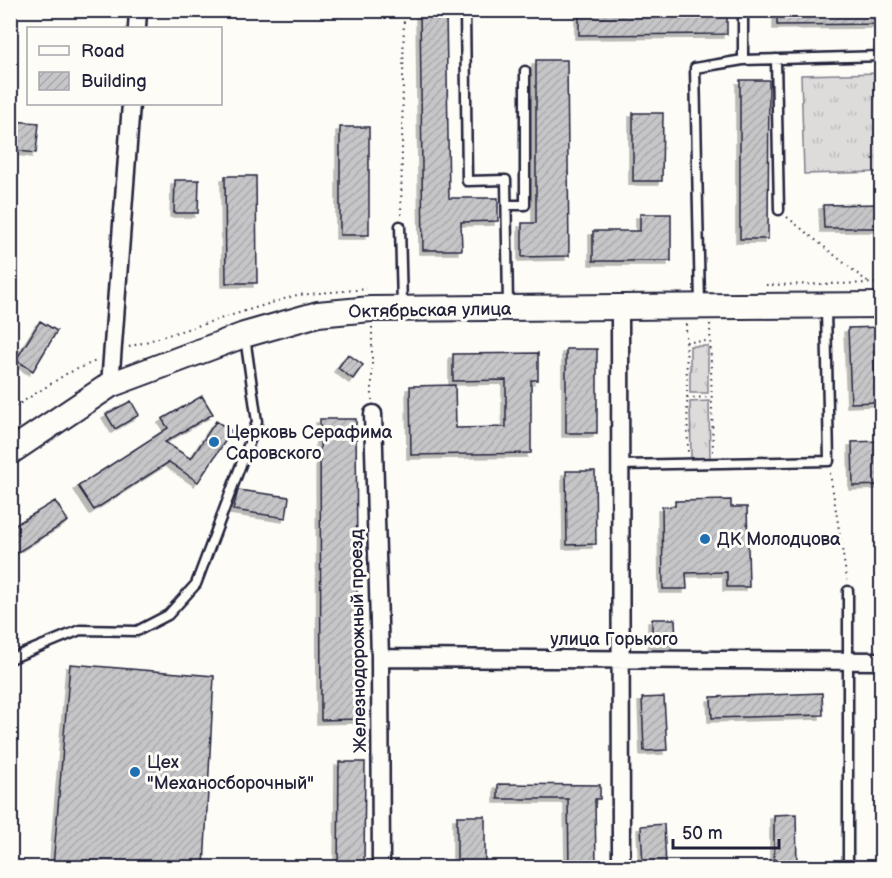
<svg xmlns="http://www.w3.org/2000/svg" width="892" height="878" viewBox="0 0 892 878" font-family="'Balsamiq Sans',sans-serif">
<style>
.grass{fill:url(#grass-tufts);stroke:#807f8b;stroke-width:1.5}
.building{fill:url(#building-hatch);stroke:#22223b;stroke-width:1.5;filter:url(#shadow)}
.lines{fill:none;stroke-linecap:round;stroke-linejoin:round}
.lane-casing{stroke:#22223b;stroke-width:13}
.street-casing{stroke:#22223b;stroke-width:21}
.secondary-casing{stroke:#22223b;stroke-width:28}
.path{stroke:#22223b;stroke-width:2;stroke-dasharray:1.5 4.5;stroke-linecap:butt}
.lane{stroke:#fdfcf7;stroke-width:8}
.street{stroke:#fdfcf7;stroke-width:16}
.secondary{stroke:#fdfcf7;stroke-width:24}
.poi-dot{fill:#1f6fb2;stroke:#fdfcf7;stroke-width:2}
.labels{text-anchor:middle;stroke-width:6;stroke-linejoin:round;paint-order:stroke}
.street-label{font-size:18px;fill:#22223b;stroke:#fdfcf7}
.poi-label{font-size:18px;fill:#22223b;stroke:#fdfcf7;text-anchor:start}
</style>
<defs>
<pattern id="grass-tufts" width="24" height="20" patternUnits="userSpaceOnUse" patternTransform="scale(1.5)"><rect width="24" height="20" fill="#dddcdb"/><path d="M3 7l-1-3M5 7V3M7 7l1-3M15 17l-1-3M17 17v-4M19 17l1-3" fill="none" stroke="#bdbcbd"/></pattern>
<pattern id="building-hatch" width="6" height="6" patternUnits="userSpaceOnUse" patternTransform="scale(1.5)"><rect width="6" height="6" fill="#c6c6c8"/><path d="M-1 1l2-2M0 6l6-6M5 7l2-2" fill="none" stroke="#aaaaad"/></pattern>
<filter id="shadow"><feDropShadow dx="-4" dy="4" stdDeviation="0" flood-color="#0004"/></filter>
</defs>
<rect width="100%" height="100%" fill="#fdfcf7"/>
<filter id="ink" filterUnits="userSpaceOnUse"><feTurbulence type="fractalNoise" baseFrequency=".0167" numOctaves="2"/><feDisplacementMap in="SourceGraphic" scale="12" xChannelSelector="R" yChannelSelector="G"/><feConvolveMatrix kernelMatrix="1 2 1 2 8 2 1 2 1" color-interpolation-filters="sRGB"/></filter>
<g filter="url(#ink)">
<!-- grass -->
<path class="grass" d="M881 73V172L804 174 801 75Z
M690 346H708V393H690Z
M709 401 710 459H691L690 402Z"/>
<!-- building -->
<path class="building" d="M420 10H446L449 198H498V221L461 222 462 250H423Z
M579 10H727V34L579 35Z
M777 10H882V24L777 25Z
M536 60H567L569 256 522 257V223H536Z
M740 80H769L768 239H740Z
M633 113H663L662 181H633Z
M10 121 39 123 36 153 10 150Z
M340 127H369V235H340Z
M225 176H256L257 283H226Z
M175 180H199L198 213H174Z
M882 204V228H824L823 205Z
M640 214H671V261H593V231H640Z
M40 321 57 331 33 371 16 360Z
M882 327V350L874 351 876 402 851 403 848 328Z
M566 349H597V433H566Z
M538 353V380H531V453L411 455 410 386 455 385 456 428 506 427V380L453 381V354Z
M348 354 363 365 353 379 338 368Z
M202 396 213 414 165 442 191 459 216 421 232 431 198 482 169 462 94 510 78 486 168 428 162 419Z
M131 401 139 415 115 429 106 414Z
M320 419H356L358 719 321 720Z
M882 441V485L853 486 852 442Z
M566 471H595L596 544 567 545Z
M238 490 289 497 286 518 233 510Z
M731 500V507H747L749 587H727V572L686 573 687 589H663L662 507 675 506V501Z
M55 501 68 521 10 557V528Z
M652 619H675L676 644H652Z
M70 664 214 676 204 867H53Z
M822 693 823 715 712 718 711 697Z
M664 697 667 750 644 751 642 698Z
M339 762H365L364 867H338Z
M498 784 600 785V799H595L596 867H569L568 799H498Z
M796 814 797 867H774V815Z
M457 816H485V867H457Z
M664 824 666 867H643L641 826Z"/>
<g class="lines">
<defs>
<path id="lane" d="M465 10 467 181 506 180 508 306
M743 10V60
M776 59 779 210
M507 205H525V71
M400 226 402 306
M700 304 695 68 743 60 882 56
M621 465 829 461 826 309
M10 659 80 630 137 631 168 615 196 584 257 422 245 337
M848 868V591"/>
<path id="street" d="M137 28 138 10
M620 307 621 868
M110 385 131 104
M373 414 380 658 381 868
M380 658 882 661"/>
<path id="secondary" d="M10 452 110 385 244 335 318 314 371 309 882 305"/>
</defs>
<!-- lane casing -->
<use href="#lane" class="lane-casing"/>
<!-- street casing -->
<use href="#street" class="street-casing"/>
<!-- secondary casing -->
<use href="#secondary" class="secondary-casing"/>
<!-- path -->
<path class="path" d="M401 215 404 10
M787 217 869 283
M766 285 882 283
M686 324 688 454
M710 324 713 453
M372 327V400
M686 342 710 341
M129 347 297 295 367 289
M687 398 711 397
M10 410 66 374 96 361
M830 473 847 580"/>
<!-- lane -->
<use href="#lane" class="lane"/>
<!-- street -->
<use href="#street" class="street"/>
<!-- secondary -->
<use href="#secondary" class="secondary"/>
</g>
</g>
<!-- markers -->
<g class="poi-dot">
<circle cx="214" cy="442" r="6"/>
<circle cx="705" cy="539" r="6"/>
<circle cx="135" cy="772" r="6"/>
</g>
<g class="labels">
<!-- street labels -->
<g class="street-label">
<text transform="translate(430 310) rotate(-1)" y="6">Октябрьская улица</text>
<text x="614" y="645">улица Горького</text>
<text transform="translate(358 641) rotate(-91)" y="6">Железнодорожный проезд</text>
</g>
<!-- poi labels -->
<g class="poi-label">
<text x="226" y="438">Церковь Серафима<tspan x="226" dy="21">Саровского</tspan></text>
<text x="717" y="545">ДК Молодцова</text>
<text x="147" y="768">Цех<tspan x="147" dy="21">"Механосборочный"</tspan></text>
</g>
</g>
<!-- margin -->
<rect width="892" height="878" fill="none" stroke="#fdfcf7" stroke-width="36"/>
<rect x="18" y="18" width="856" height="842" fill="none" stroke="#22223b" stroke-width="2" filter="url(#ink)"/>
<!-- legend -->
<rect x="27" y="27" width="195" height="78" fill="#fdfcf7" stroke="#a5a5ac" stroke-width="1.5"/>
<rect x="39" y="46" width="30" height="9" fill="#fdfcf7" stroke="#a5a5ac" stroke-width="1.5"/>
<text x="81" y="57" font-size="18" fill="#22223b">Road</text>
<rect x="39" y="72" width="30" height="18" fill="url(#building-hatch)" stroke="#a5a5ac" stroke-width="1.5"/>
<text x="81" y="87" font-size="18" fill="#22223b">Building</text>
<!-- scale -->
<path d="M673 839v9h106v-9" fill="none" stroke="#22223b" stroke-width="3"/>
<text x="682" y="839" font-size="18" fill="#22223b" stroke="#fdfcf7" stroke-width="4.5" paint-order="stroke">50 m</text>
</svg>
